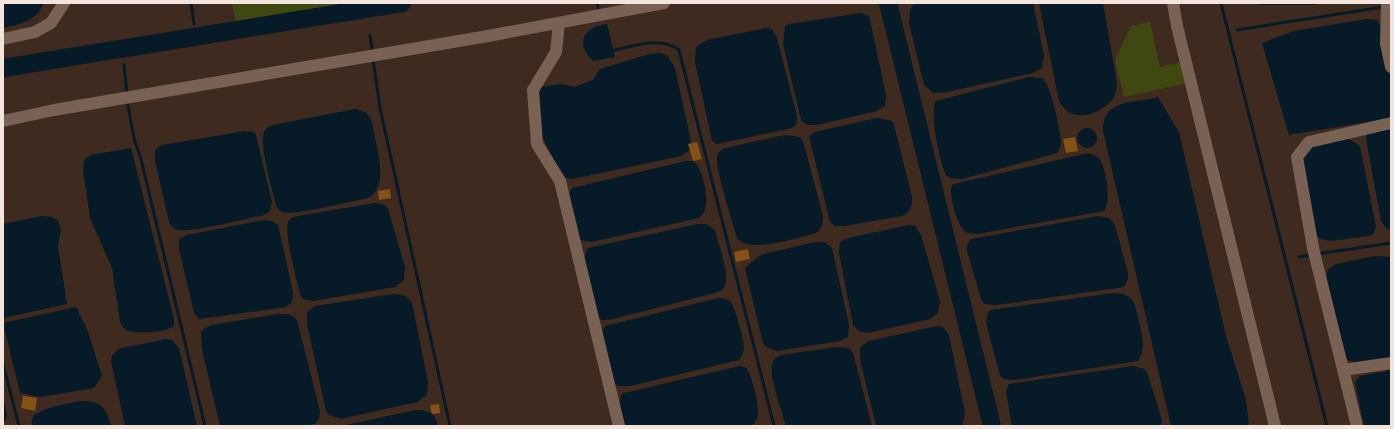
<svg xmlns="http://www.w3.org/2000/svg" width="1394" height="429" viewBox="0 0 1394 429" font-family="Overpass,sans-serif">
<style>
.green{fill:#404811}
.water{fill:#061a28}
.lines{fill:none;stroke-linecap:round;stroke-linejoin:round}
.stream{stroke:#061a28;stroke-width:3}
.river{stroke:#061a28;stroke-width:18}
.building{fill:#845217}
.minor{stroke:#796154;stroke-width:12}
</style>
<rect width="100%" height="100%" fill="#3e2a1e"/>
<!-- green -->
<path class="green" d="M232 3H366L236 22Z
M1150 22 1160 67 1182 62 1187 83 1124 97 1115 60 1131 26Z"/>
<!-- water -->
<path class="water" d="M3 3H43C40 20 18 25 3 28Z
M919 3H1033L1044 55 1042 68 1033 73 947 92 933 93 924 85 909 23 910 9 913 5Z
M1039 3H1103L1117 83C1116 89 1116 96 1111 101 1096 117 1071 123 1059 101Z
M1258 3H1327L1313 5H1258Z
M861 13 869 16 870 20 886 95 885 106 877 111 817 125H807L801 120 783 44 785 26 789 24Z
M1367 19 1377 20 1381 27 1391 78V118L1289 135 1262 43 1294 31Z
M607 24 615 57 593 61C574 42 584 27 607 24Z
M766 28 772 29 777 38 797 116V124L792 128 717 144 712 141 695 62 696 47 707 40Z
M660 53 668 56 675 68 691 141 690 150 681 156 582 177 571 179 563 177 540 133 537 101 541 87 561 84 574 87 593 80 600 69 649 54Z
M1029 77 1042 78C1051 84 1060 130 1061 141 1061 146 1060 149 1057 153L962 179 950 178 946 175C940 164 929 111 936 101Z
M1158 97 1179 132 1226 336 1246 400 1249 426H1171L1103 131C1103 97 1136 104 1158 97Z
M355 109C365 111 369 113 372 123 375 143 391 187 368 198 351 201 296 216 283 212 280 211 278 209 276 206 273 191 259 145 264 133 265 128 269 127 273 125Z
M877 118 892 121 894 125 912 197C912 206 911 212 902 216L844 226H835L830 222 809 136 815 132Z
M1391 127V230L1386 228 1381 221 1366 139 1367 134Z
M1077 138a10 10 0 1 1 20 0a10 10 0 1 1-20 0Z
M245 131 254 132 256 135 272 202 270 211 264 215C248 218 190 233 178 230 173 228 171 226 169 222L155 160V150L162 145Z
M785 135 799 137 803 141 823 216C823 225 822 231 813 234 796 238 748 254 737 238 733 223 715 168 717 157 718 152 721 150 725 148Z
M1347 138 1360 146 1376 227 1373 234 1369 236 1331 241 1320 239 1317 236 1300 160 1303 149Z
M131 148 174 319V326C166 333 135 334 126 330 123 328 122 325 120 322L112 268 90 218 83 170 84 160 91 155Z
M1088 153C1092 154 1096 155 1099 158 1106 167 1112 203 1104 211L978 234 967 233C957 227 950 198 951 186L954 184Z
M686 161H693C704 169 713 209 699 218L592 242 580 240 568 196 572 188Z
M375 203 384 205 388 209 405 267 404 280 395 287 313 301 303 299 300 294C297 281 284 233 288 222 290 218 294 217 298 216Z
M42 216 52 217 58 221 61 229 58 246 67 304 3 318V224Z
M1098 216 1109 218 1115 225 1128 273V279L1124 287 996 305 985 304 982 302 967 251V245L971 239Z
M264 220 271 221 278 225 293 292 292 302 286 307 199 319 194 313 179 249V239L187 235Z
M698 224H706L715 230C718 242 730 276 725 286 722 291 716 293 711 294L609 320H603L597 318 584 261 587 249 592 247Z
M909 225 915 226 921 235 940 301 938 313 930 319 868 333 858 331 853 325 839 253 840 242 848 238Z
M815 242H824L832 248 849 325 848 337 840 341 777 351 766 347 763 343 745 268 759 256 768 253Z
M1375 256 1391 257V359C1377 361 1359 366 1346 359 1342 344 1324 284 1327 272 1329 268 1332 266 1336 264Z
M1114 293C1124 294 1131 295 1135 305 1138 321 1149 347 1138 361L1015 380 1004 379 1000 376 986 323 988 312 991 310Z
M394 294 406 296 412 303 428 382 427 395 417 402 349 417 342 419 329 415 326 411 307 324V312L315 306Z
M718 298C722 298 726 298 730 301 735 306 743 338 744 346 744 352 742 356 739 360L630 386H619L615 384 603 337 602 331 605 326Z
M76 307 87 329 102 376 94 388 40 397 20 393 3 323Z
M278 314C286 314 291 313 297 320L320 411 319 419 315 424 303 426H220L202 350 201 332 205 328 212 325Z
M937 326 943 327 949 335 965 413 962 426H876L860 359V347L869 341Z
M166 339 172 340 179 348 197 426H125L111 361 112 356 118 349Z
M837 347 849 348 853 353 872 426H786C782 411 769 378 772 363 774 359 777 357 781 355Z
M740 366 745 367C752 373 759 405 758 415 757 419 755 423 752 426H624L620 405 621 395 624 393Z
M1133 366 1144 369 1147 372 1162 420 1161 426H1012L1006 391 1009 384Z
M1391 370V426H1364L1355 383 1360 376Z
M3 395 7 415 3 425Z
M81 401C101 401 106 407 111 426H31L33 416C48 406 64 404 81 401Z
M416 410C429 410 435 413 438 426H341Z"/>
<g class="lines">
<!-- stream -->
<path class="stream" d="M191 3 194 24
M597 3 599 13
M1221 3 1327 426
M1237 30 1383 7
M370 35 373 53
M610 51C632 47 660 35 679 50L774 426
M373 59 380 108 450 426
M124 65 127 95
M127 101 135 142 140 155 205 426
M1317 254 1391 243
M1299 257 1311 255
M3 364 19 426"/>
<!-- river -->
<path class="river" d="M888 3 992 426
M3 68 402 3"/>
</g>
<!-- building -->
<path class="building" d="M1075 137 1078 151 1066 153 1063 139Z
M697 142 702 159 693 161 688 144Z
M390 189 391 198 379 200 378 191Z
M748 249 750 259 736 262 734 252Z
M23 396 37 398 35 411 21 408Z
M439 404 440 413 432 414 430 405Z"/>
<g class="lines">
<!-- minor -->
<path class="minor" d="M1173 3 1177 26 1275 426
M1387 3 1386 44 1391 67
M559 23 556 52 533 90 537 144 560 181 619 426
M3 39 35 32 51 23 64 3
M3 121 54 110 488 36 664 3
M1343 370 1391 363
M1357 426 1313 248 1297 157 1309 142 1391 123"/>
</g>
<!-- border -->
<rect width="1394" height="429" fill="none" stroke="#f2e5dd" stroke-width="8"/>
</svg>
